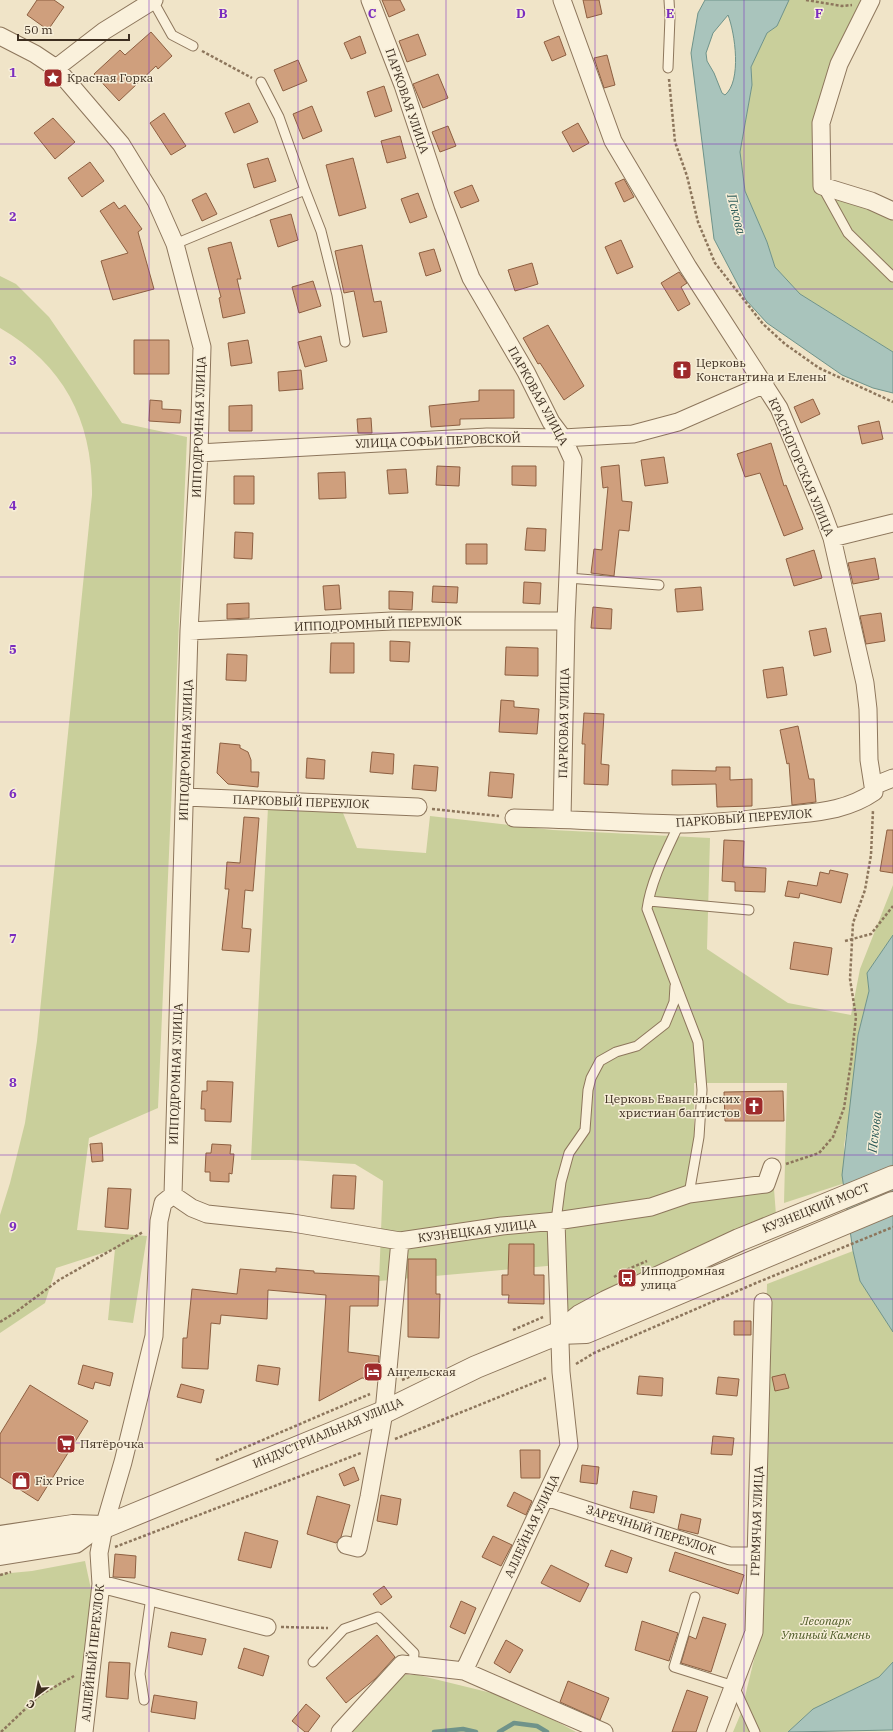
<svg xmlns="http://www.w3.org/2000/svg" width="893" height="1732" viewBox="0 0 893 1732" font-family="'IBM Plex Serif',serif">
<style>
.green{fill:#c9cf9b}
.water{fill:#a9c4bc;stroke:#6f938a;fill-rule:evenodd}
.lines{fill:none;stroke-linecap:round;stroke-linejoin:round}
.stream{stroke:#6f938a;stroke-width:4.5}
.building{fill:#cf9f7d;stroke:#8d5f41}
.service-casing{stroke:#8d765c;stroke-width:11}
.minor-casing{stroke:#8d765c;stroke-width:19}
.tertiary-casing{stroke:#8d765c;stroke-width:24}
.path{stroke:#8d765c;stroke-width:2.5;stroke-dasharray:3 2;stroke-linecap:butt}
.service{stroke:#faf1dc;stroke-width:9}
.minor{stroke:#faf1dc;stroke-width:17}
.tertiary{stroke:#faf1dc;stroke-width:22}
.grid{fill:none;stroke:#7b2cbf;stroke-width:1;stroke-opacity:0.55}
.labels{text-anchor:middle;stroke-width:3;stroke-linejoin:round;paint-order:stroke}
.poi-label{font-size:12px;fill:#3d2e20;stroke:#f7eed8;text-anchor:start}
.street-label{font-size:12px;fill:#3d2e20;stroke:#f7eed8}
.park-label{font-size:12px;font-style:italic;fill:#4d5a26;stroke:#f7eed8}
.water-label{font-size:13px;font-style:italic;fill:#2f5d5a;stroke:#f7eed8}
.grid-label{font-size:13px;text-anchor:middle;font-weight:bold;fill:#7b2cbf;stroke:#f7eed8;stroke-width:3;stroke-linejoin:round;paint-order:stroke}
</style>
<rect width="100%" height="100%" fill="#f0e4c8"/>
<!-- green -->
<path class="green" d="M789 0H862L844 40 818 180 893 207V352L800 294 775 267 767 242 745 191 740 152 752 85 751 67 767 33 777 26Z
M0 276 16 284 49 317 122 423 187 437 158 1108 89 1138 77 1230 147 1236 133 1323 108 1320 115 1249 56 1268 45 1303 0 1333V1215L10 1183 25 1123 37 1041 92 495C93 421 64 365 0 328Z
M268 807 343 813 357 848 426 853 430 816 553 830 710 838 707 949 788 1003 851 1015 860 969 893 885V935L867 973 869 991 858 1035 851 1106 844 1145 845 1183 784 1203 787 1083H694V1202L774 1189 776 1215 563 1315 558 1265 379 1281 383 1181 355 1164 292 1160H251Z
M853 1251 860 1281 893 1332V1662L879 1677 813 1709 788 1732H733L741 1713 760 1635 767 1284Z
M85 1561 92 1594 78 1732H0V1574L32 1571Z
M403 1675H418L516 1699 576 1732H350Z"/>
<!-- water -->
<path class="water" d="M705 0H789L777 26 767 33 751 67 752 85 740 152 745 191 767 242 775 267 800 294 893 352V393L873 388 842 375 767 323 746 300 714 239 691 53 698 13ZM728 15C735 33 742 81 725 95L722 93 714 73 707 61 706 53 713 33Z
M893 935V1332L860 1281 853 1251 842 1175 858 1035 869 991 867 973Z
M893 1662V1730L788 1732 813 1709 879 1677Z"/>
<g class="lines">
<!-- stream -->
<path class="stream" d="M434 1732 463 1729 476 1732
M499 1732 514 1723 537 1726 547 1732"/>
</g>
<!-- building -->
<path class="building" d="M37 0H54L64 7 48 30 27 15Z
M382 0H400L405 10 389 17Z
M583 0H599L602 14 587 18Z
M151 32 172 56 158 69 156 66 119 101 94 74 120 50 125 55Z
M418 34 426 55 407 62 399 41Z
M360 36 366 53 351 59 344 43Z
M559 36 566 55 552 61 544 42Z
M607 55 615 85 604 88 594 58Z
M298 60 307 81 283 91 274 70Z
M438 74 448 98 423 108 413 84Z
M384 86 392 111 375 117 367 92Z
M249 103 258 122 234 133 225 113Z
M312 106 322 131 303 139 293 114Z
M164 113 186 146 171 155 150 123Z
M53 118 75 142 55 159 34 133Z
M578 123 589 143 573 152 562 132Z
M448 126 456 146 440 152 432 132Z
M400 136 406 158 387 163 381 141Z
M268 158 276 181 254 188 247 164Z
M353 158 366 208 339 216 326 165Z
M90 162 104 181 82 197 68 178Z
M624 179 634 197 624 202 615 183Z
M472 185 479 201 461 208 454 192Z
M206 193 217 214 202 221 192 200Z
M418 193 427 217 410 223 401 199Z
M114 202 119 209 125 205 142 229 138 232 154 289 113 300 101 261 128 253 100 211Z
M291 214 298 240 278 247 270 220Z
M621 240 633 267 617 274 605 247Z
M231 242 241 279H237L245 313 223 318 219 298 221 297 208 248Z
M362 245 374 302 381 301 387 332 363 337 354 291 344 293 335 251Z
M434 249 441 271 426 276 419 253Z
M532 263 538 284 515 291 508 270Z
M679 272 687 283 681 287 690 304 678 311 661 283Z
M313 281 321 306 299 313 292 287Z
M548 325 584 386 564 400 540 363 538 364 523 338Z
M321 336 327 361 305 367 298 342Z
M134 340H169V374H134Z
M248 340 252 363 231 366 228 343Z
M301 370 303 389 279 391 278 372Z
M479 390H514V418L460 419V425L431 427 429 406 479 401Z
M813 399 820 414 801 423 794 407Z
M150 400 162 401V409L181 410 180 423 149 421Z
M252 405V431H229V406Z
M371 418 372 433H358L357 419Z
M879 421 883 439 862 444 858 426Z
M771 443 784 486 786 485 803 529 784 536 760 473 745 477 737 454Z
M664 457 668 483 645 486 641 460Z
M619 465 622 501 632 502 629 531 619 530 614 576 591 573 594 549 602 550 608 487 603 488 601 467Z
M437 466 460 467 459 486 436 485Z
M512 466H536V486L512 485Z
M406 469 408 493 389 494 387 470Z
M345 472 346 498 319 499 318 473Z
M234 476H254V504H234Z
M527 528 546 529 545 551 525 550Z
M235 532 253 533 252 559 234 558Z
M466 544H487V564H466Z
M814 550 822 578 794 586 786 559Z
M875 558 879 579 853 584 848 563Z
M524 582 541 583 540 604 523 603Z
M339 585 341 609 325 610 323 586Z
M433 586 458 587 457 603 432 602Z
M701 587 703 610 677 612 675 589Z
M389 591 413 592 412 610 389 609Z
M249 603V618L227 619V604Z
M593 607 612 609 611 629 591 628Z
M881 613 885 641 866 644 860 616Z
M826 628 831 652 814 656 809 631Z
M390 641 410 642 409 662 390 661Z
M331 643H354V673H330Z
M506 647 538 648V676L505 675Z
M227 654 247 655 246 681 226 680Z
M783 667 787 695 767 698 763 670Z
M501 700 514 701V707L539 709 537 734 499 732Z
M584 713 604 714 601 764 609 765 608 785 584 784 585 744H582Z
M798 726 809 779H814L816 802 792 805 789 763 787 764 780 730Z
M220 743 240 745V748L248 752 251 760V772H259L258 787 228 784 217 773Z
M372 752 394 754 393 774 370 772Z
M307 758 325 760 324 779 306 778Z
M414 765 438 767 436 791 412 789Z
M716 767H730V780L752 779V806L717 807 716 784 672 785V770L716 771Z
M490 772 514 774 512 798 488 796Z
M244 817 259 818 253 891 245 890 242 928 251 929 249 952 222 950 229 889H225L227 862 240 863Z
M887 830H893V873L880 871Z
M724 840 744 841 743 867 766 868 765 892 735 891V882L722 881Z
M830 870 848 874 841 903 800 893 799 898 785 896 788 881 817 886 820 872 829 874Z
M794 942 832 948 828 975 790 969Z
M207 1081 233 1082 231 1122 205 1121V1109H201L202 1091H207Z
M783 1091 784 1121H725L724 1092Z
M102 1143 103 1161 92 1162 90 1144Z
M212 1144 231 1145 230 1154H234L232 1174 229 1173V1182L210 1181V1172H205L206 1153H211Z
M333 1175 356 1176 354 1209 331 1208Z
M108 1188 131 1189 128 1229 105 1227Z
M509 1244H534V1275H544V1304L508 1303 509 1295H502V1275H508Z
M408 1259H436V1294H440L439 1338 408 1337Z
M276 1268 314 1271V1273L379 1276 378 1306H350L348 1352 379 1356 377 1379 362 1378 319 1401 326 1295 268 1290 267 1319 221 1315 220 1324 211 1323 208 1369 182 1368 183 1338H187L192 1289 237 1294 240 1269 276 1272Z
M734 1321H751V1335H734Z
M83 1365 113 1373 110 1386 95 1382 93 1389 78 1384Z
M258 1365 280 1368 278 1385 256 1381Z
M785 1374 789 1388 775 1391 772 1377Z
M639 1376 663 1378 662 1396 637 1394Z
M718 1377 739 1379 737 1396 716 1394Z
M181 1384 204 1390 201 1403 177 1397Z
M30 1385 88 1421 38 1501 0 1477V1434Z
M713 1436 734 1438 732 1455 711 1454Z
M520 1450H540V1478H521Z
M582 1465 599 1467 597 1484 580 1482Z
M354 1467 359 1480 344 1486 339 1474Z
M633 1491 657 1496 654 1513 630 1508Z
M514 1492 532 1501 526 1515 507 1506Z
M381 1495 401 1499 397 1525 377 1521Z
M317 1496 350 1505 341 1537 336 1543 307 1534Z
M681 1514 701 1519 698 1534 678 1529Z
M245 1532 278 1541 271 1568 238 1560Z
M493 1536 512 1545 501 1566 482 1557Z
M611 1550 632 1558 627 1573 605 1566Z
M675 1552 744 1575 738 1594 669 1571Z
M115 1554 136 1556 135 1578 113 1577Z
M551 1565 589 1584 580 1602 541 1583Z
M384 1586 392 1597 381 1605 373 1594Z
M461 1601 476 1608 465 1634 450 1627Z
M703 1617 726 1624 711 1672 681 1663 689 1636 696 1639Z
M642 1621 678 1633 669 1661 635 1650Z
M171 1632 206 1639 202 1655 168 1647Z
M377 1635 395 1657 375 1679 346 1703 326 1678Z
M506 1640 523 1650 510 1673 494 1663Z
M244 1648 269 1656 263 1676 238 1668Z
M109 1662 130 1663 128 1699 106 1697Z
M568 1681 609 1698 600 1720 560 1702Z
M687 1690 708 1697 696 1732H672Z
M154 1695 197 1702 195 1719 151 1712Z
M306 1704 320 1716 308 1732H305L292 1721Z"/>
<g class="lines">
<defs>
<path id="service" d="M153 1 172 35 193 46
M668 68 670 17 669 0
M822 186 848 233 893 277
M305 190 321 231 337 295 345 342
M175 244 305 190 279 117 261 82
M568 578 659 585
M679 824C667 850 651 880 647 909L698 1042 702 1090 699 1137 689 1194
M649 901 749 910
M556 1221 561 1182 569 1153 585 1130 588 1090 591 1078 600 1061 616 1052 637 1046 665 1024 674 1002 675 986
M695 1597 674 1667 734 1686 755 1732
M313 1662 344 1629 378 1617 414 1653 413 1666
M144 1700 140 1674 151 1597"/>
<path id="minor" d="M370 0 403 85 443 205 471 278 526 372 551 422 563 438 573 460 566 621 562 819
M871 0 839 64 821 123 822 186 871 201 893 211
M0 36 35 54 56 68 121 144 156 201 175 244 202 347 199 453 189 631 173 1195 163 1203 159 1221 154 1336 123 1462 104 1527 99 1553 101 1584 84 1732
M56 68 104 31 154 0
M199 453 487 437 563 438 633 434 678 422 765 384
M832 538 893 523
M189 631 392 621H566
M873 786 893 778
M185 797 418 807
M514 818C569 819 623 823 678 824 712 824 747 819 781 816 814 812 845 812 874 792L869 760 868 709 865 683 832 538 822 511 779 408 688 267 613 141 562 0
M173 1195 192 1208 207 1214 293 1223 400 1241 502 1226 556 1221 651 1207 689 1194 766 1184 772 1167
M546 1497 730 1556H756
M346 1545 358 1548 369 1497 384 1412 400 1241
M101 1584 267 1627
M464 1671 604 1732
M340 1732 402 1664 464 1671 569 1446 561 1372 556 1221
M716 1732 754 1632 763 1302"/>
<path id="tertiary" d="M559 1333 586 1332 893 1203
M0 1537 73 1526 104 1527 384 1412 476 1367 559 1333 580 1316 606 1302 739 1240 893 1177
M0 1554 75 1542 94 1528"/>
</defs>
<!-- service casing -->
<use href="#service" class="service-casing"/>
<!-- minor casing -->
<use href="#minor" class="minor-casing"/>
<!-- tertiary casing -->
<use href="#tertiary" class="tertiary-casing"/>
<!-- path -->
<path class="path" d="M806 0 842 6 852 5
M202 51 252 78
M669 79 675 142 687 176 698 222 715 263 763 324 785 344 819 368 893 402
M432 809 499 816
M845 941 871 934 893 906
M786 1164 819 1153 833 1137 844 1108 851 1062 856 1017 850 979 853 923 865 890 871 855 873 810
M614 1277 626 1270 647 1261
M0 1322 16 1312 59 1280 143 1232
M513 1330 543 1317
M576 1364 594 1353 756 1283 893 1227
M402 1380 421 1372
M395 1439 546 1378
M216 1460 370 1394
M115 1547 361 1453
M0 1575 11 1572
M281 1627 328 1628
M1 1732 40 1695 74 1676"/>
<!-- service -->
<use href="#service" class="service"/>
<!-- minor -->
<use href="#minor" class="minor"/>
<!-- tertiary -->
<use href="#tertiary" class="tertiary"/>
</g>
<!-- grid -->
<path class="grid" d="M149 0V1732M298 0V1732M446 0V1732M595 0V1732M744 0V1732M0 144H893M0 289H893M0 433H893M0 577H893M0 722H893M0 866H893M0 1010H893M0 1155H893M0 1299H893M0 1443H893M0 1588H893"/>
<!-- icons -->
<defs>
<symbol id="sight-square" viewBox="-11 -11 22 22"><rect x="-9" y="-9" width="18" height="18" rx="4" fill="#9e2a2b" stroke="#f7eed8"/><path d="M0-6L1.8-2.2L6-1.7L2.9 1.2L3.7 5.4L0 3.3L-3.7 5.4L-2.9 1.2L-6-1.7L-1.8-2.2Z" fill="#fff"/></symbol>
<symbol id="church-square" viewBox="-11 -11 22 22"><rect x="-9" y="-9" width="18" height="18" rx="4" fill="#9e2a2b" stroke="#f7eed8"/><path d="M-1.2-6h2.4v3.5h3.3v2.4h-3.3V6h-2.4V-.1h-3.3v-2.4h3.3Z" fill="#fff"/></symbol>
<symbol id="bus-square" viewBox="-11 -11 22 22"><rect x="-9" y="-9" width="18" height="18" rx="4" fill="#9e2a2b" stroke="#f7eed8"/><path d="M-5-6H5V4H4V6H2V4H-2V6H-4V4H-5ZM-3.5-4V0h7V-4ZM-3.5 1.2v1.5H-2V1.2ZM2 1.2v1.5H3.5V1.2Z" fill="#fff"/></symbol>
<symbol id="hotel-square" viewBox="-11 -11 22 22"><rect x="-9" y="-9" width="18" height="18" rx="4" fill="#9e2a2b" stroke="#f7eed8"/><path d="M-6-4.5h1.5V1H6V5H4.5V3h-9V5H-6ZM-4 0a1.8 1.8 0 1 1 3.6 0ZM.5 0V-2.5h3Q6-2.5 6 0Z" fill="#fff"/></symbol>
<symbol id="supermarket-square" viewBox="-11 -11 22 22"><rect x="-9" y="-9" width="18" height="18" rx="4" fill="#9e2a2b" stroke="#f7eed8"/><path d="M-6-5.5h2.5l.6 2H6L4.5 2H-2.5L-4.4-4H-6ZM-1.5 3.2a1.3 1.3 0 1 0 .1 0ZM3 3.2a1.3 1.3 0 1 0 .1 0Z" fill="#fff"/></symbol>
<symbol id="shop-square" viewBox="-11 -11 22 22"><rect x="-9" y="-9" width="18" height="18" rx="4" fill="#9e2a2b" stroke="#f7eed8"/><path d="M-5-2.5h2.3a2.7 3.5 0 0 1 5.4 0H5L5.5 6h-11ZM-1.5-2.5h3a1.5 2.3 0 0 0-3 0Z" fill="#fff"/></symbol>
</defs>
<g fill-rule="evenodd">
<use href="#sight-square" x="42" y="67" width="22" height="22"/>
<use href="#church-square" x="671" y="359" width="22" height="22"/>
<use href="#church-square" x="743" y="1095" width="22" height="22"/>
<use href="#bus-square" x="616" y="1267" width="22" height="22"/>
<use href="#hotel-square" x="362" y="1361" width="22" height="22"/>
<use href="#supermarket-square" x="55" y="1433" width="22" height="22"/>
<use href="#shop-square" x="10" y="1470" width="22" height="22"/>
</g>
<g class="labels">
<!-- poi labels -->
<g class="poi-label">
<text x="67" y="82">Красная Горка</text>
<text x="696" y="367">Церковь<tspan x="696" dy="14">Константина и Елены</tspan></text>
<text x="740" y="1103" text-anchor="end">Церковь Евангельских<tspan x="740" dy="14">христиан баптистов</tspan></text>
<text x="641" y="1275">Ипподромная<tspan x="641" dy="14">улица</tspan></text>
<text x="387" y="1376">Ангельская</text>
<text x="80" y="1448">Пятёрочка</text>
<text x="35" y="1485">Fix Price</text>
</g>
<!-- street labels -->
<g class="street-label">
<text transform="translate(407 101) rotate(71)" y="4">ПАРКОВАЯ УЛИЦА</text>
<text transform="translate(538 396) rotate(61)" y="4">ПАРКОВАЯ УЛИЦА</text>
<text transform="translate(199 427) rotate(-88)" y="4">ИППОДРОМНАЯ УЛИЦА</text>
<text transform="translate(438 441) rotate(-2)" y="4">УЛИЦА СОФЬИ ПЕРОВСКОЙ</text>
<text transform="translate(801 467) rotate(67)" y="4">КРАСНОГОРСКАЯ УЛИЦА</text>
<text transform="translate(378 624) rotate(-2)" y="4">ИППОДРОМНЫЙ ПЕРЕУЛОК</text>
<text transform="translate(564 723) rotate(-89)" y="4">ПАРКОВАЯ УЛИЦА</text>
<text transform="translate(186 750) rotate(-88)" y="4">ИППОДРОМНАЯ УЛИЦА</text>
<text transform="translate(301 802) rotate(2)" y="4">ПАРКОВЫЙ ПЕРЕУЛОК</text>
<text transform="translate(744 818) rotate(-4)" y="4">ПАРКОВЫЙ ПЕРЕУЛОК</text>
<text transform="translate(176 1074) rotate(-88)" y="4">ИППОДРОМНАЯ УЛИЦА</text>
<text transform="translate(816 1208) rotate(-22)" y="4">КУЗНЕЦКИЙ МОСТ</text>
<text transform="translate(477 1231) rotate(-7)" y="4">КУЗНЕЦКАЯ УЛИЦА</text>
<text transform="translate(328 1433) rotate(-23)" y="4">ИНДУСТРИАЛЬНАЯ УЛИЦА</text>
<text transform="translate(757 1521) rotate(-88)" y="4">ГРЕМЯЧАЯ УЛИЦА</text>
<text transform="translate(532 1526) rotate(-65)" y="4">АЛЛЕЙНАЯ УЛИЦА</text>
<text transform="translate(651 1530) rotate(18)" y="4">ЗАРЕЧНЫЙ ПЕРЕУЛОК</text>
<text transform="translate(93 1653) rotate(-84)" y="4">АЛЛЕЙНЫЙ ПЕРЕУЛОК</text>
</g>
<!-- park labels -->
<g class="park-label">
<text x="826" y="1625">Лесопарк<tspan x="826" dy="14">Утиный Камень</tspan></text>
</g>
<!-- water labels -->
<g class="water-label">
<text transform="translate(737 214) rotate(76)" y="5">Пскова</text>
<text transform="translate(874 1132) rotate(-83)" y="5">Пскова</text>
</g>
</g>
<g class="grid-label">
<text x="223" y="18">B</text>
<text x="372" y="18">C</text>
<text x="521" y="18">D</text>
<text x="670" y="18">E</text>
<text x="819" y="18">F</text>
<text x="13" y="77">1</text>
<text x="13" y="221">2</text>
<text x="13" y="365">3</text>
<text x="13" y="510">4</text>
<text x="13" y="654">5</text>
<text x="13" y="798">6</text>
<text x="13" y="943">7</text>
<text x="13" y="1087">8</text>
<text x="13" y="1231">9</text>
</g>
<!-- north arrow -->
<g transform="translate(36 1696) rotate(212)" stroke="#f7eed8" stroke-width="3" paint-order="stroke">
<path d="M0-3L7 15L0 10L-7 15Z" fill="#3d2e20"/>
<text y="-6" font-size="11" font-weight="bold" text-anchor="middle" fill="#3d2e20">С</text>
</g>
<!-- scale -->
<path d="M18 34v6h111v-6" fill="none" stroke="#3d2e20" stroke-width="2"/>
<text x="24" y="34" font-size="12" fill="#3d2e20" stroke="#f7eed8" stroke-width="3" paint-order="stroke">50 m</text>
</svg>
